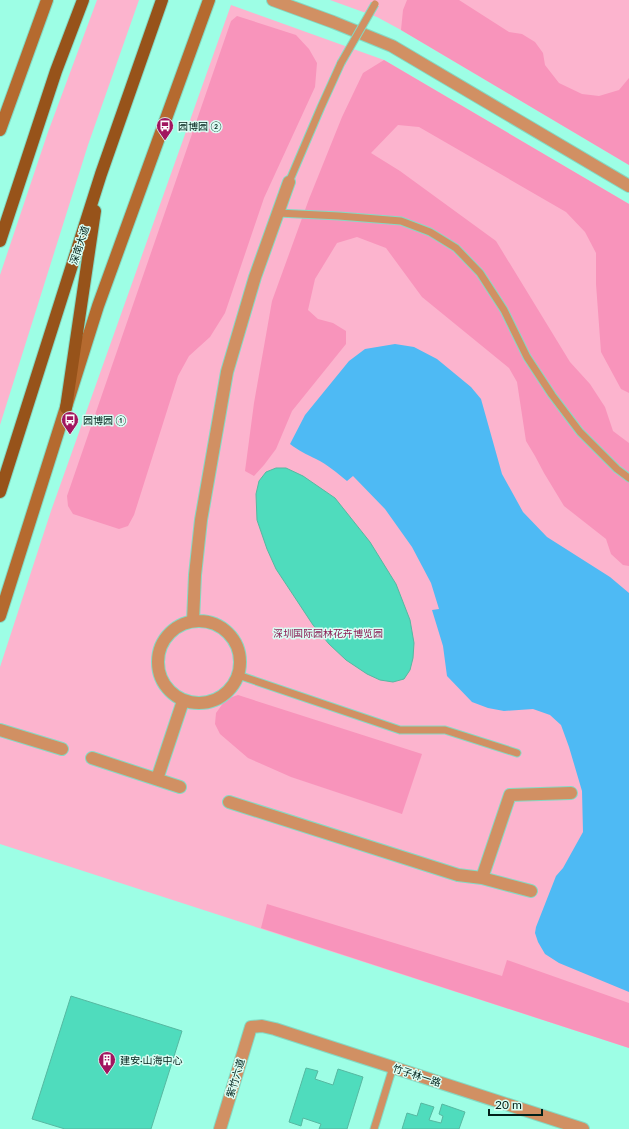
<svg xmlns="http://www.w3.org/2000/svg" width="629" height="1129" viewBox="0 0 629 1129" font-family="Lato,'Noto Sans SC',sans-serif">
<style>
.green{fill:#fcb4ce}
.forest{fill:#f894bb}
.water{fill:#4ebaf4}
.building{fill:#4fdcbd;stroke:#56b8a1}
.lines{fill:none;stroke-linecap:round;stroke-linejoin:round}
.lane-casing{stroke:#84dac4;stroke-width:9}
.street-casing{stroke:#84dac4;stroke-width:14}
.secondary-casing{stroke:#84dac4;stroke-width:14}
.primary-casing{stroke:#84dac4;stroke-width:14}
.lane{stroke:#d19063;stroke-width:7}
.street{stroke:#d19063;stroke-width:12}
.secondary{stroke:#b56a2f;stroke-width:12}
.primary{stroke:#97531a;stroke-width:12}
.lane-bridge-casing{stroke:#84dac4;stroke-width:9;stroke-linecap:butt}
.lane-bridge{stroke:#d19063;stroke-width:7}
.labels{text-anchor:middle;stroke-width:3;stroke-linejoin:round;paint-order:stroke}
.poi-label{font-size:10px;fill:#012019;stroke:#dafef4;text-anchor:start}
.street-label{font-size:10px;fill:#012019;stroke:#dafef4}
.park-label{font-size:10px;fill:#8c1e55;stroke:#dafef4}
</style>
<rect width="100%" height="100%" fill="#9dfee5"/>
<!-- green -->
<path class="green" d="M97 0H139L88 145 0 425V275L48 132Z
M330 0H629V165L401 30 377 17Z
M231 5 384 60 629 204V1048L0 844V667L51 511Z"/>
<!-- forest -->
<path class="forest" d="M407 0H459L509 32 522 34 535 42 543 53 545 65 559 83 582 94 599 96 619 90 629 78V165L401 30 403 10Z
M237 16 296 35 309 49 317 63 315 87 264 198 225 313 210 337 189 356 178 376 134 515 128 526 119 529 73 514 68 506 67 496 231 21Z
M384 60 629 204V393L621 389 601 352 596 284V253L585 232 566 212 419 127 398 125 371 153 400 171 496 241 570 362 590 384 605 407 613 431 629 443V566L623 565 611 554 606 539 564 506 544 473 535 456 526 441 517 382 509 368 422 297 386 248 357 237 337 243 315 279 308 310 318 319 333 323 346 331V344L292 411 276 449 264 465 254 476 245 471 254 403 272 301 309 199 342 117 363 73Z
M238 695 422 754 402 814 291 777 248 758 220 734 215 724 216 713 226 699Z
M267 904 502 976 507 960 629 1003V1048L261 928Z"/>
<!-- water -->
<path class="water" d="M395 344 414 347 437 359 471 387 481 399 502 474 523 512 547 537 610 577 629 593V992L559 963 545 954 538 942 535 933 536 927 556 876 563 868 583 832 582 791 569 747 561 725 550 715 533 709 504 711 488 708 472 702 447 676 443 646 432 610 439 609 431 583 412 547 385 509 353 476 347 481C337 473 328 465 316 459 306 454 299 451 290 444L305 415 349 361 365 349Z"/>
<!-- building -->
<path class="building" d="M276 468H286L303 476 335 498 370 542 396 584 410 620 414 643 413 658 410 670 404 679 393 682 380 680 367 674 346 660 329 644 313 625 276 569 267 549 257 520 256 494 259 481 266 472Z
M71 996 182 1031 151 1129H65L32 1119Z
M306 1068 318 1071 315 1079 333 1085 338 1069 363 1077 347 1129H319L321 1124 303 1118 301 1126 289 1122Z
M421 1103 434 1107 429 1120 441 1123 443 1116 439 1114 442 1104 465 1112 459 1129H402L407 1113 417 1116Z"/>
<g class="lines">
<defs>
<path id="lane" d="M289 182 321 107 341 63
M278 213 339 216 401 221 430 232 456 248 480 273 504 310 527 357 552 395 580 432 617 469 629 478
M238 675 400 730H445L517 753
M374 1129 393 1067"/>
<path id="street" d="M273 0 333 22 392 46 629 186
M158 662a41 41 0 1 1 82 0a41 41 0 1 1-82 0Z
M193 621 195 575 201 520 227 372 255 277 289 182
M0 730 62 749
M92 758 180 787
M157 779 183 701
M229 802 458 875 482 878 531 891
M482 878 510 795 571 793
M220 1129 251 1027 262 1026 275 1029 583 1129"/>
<path id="secondary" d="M0 130 47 0
M0 616 98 306 209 0"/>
<path id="primary" d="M0 241 56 71 83 0
M66 408 95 211
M0 492 101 174 162 0"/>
</defs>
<!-- lane casing -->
<use href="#lane" class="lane-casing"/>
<!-- street casing -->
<use href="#street" class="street-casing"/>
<!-- secondary casing -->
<use href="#secondary" class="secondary-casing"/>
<!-- primary casing -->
<use href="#primary" class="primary-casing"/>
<!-- lane -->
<use href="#lane" class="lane"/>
<!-- street -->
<use href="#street" class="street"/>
<!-- secondary -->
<use href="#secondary" class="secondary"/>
<!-- primary -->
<use href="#primary" class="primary"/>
<defs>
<path id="lane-bridge" d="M341 63 375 4"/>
</defs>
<!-- lane-bridge casing -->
<use href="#lane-bridge" class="lane-bridge-casing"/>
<!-- lane-bridge -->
<use href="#lane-bridge" class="lane-bridge"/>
</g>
<!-- icons -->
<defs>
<symbol id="bus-pin" viewBox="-11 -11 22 30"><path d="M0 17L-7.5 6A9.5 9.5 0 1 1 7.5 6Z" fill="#a1155f" stroke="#dafef4"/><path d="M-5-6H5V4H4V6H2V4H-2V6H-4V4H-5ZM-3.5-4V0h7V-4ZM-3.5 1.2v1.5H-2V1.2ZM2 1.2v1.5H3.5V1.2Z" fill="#fff"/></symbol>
<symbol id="building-pin" viewBox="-11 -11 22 30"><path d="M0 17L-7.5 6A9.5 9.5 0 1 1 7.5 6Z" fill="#a1155f" stroke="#dafef4"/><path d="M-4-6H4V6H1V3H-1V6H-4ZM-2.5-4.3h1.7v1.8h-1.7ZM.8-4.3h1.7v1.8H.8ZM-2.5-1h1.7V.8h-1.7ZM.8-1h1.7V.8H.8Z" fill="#fff"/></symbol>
</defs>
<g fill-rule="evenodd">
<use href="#bus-pin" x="155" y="116" width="20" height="27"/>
<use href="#bus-pin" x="60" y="410" width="20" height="27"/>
<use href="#building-pin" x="97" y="1050" width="20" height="27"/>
</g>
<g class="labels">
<!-- poi labels -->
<g class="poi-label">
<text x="178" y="130">园博园 ②</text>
<text x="83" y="424">园博园 ①</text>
<text x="120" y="1064">建安·山海中心</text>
</g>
<!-- street labels -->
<g class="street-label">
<text transform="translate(79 245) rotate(-72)" y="4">深南大道</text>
<text transform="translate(417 1075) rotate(18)" y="4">竹子林一路</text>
<text transform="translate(235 1078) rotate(-73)" y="4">紫竹六道</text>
</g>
<!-- park labels -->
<g class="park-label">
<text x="328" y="637">深圳国际园林花卉博览园</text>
</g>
</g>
<!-- scale -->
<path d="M489 1109v6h53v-6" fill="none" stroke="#012019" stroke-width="2"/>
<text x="495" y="1109" font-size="12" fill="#012019" stroke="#dafef4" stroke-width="3" paint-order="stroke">20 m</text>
</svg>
